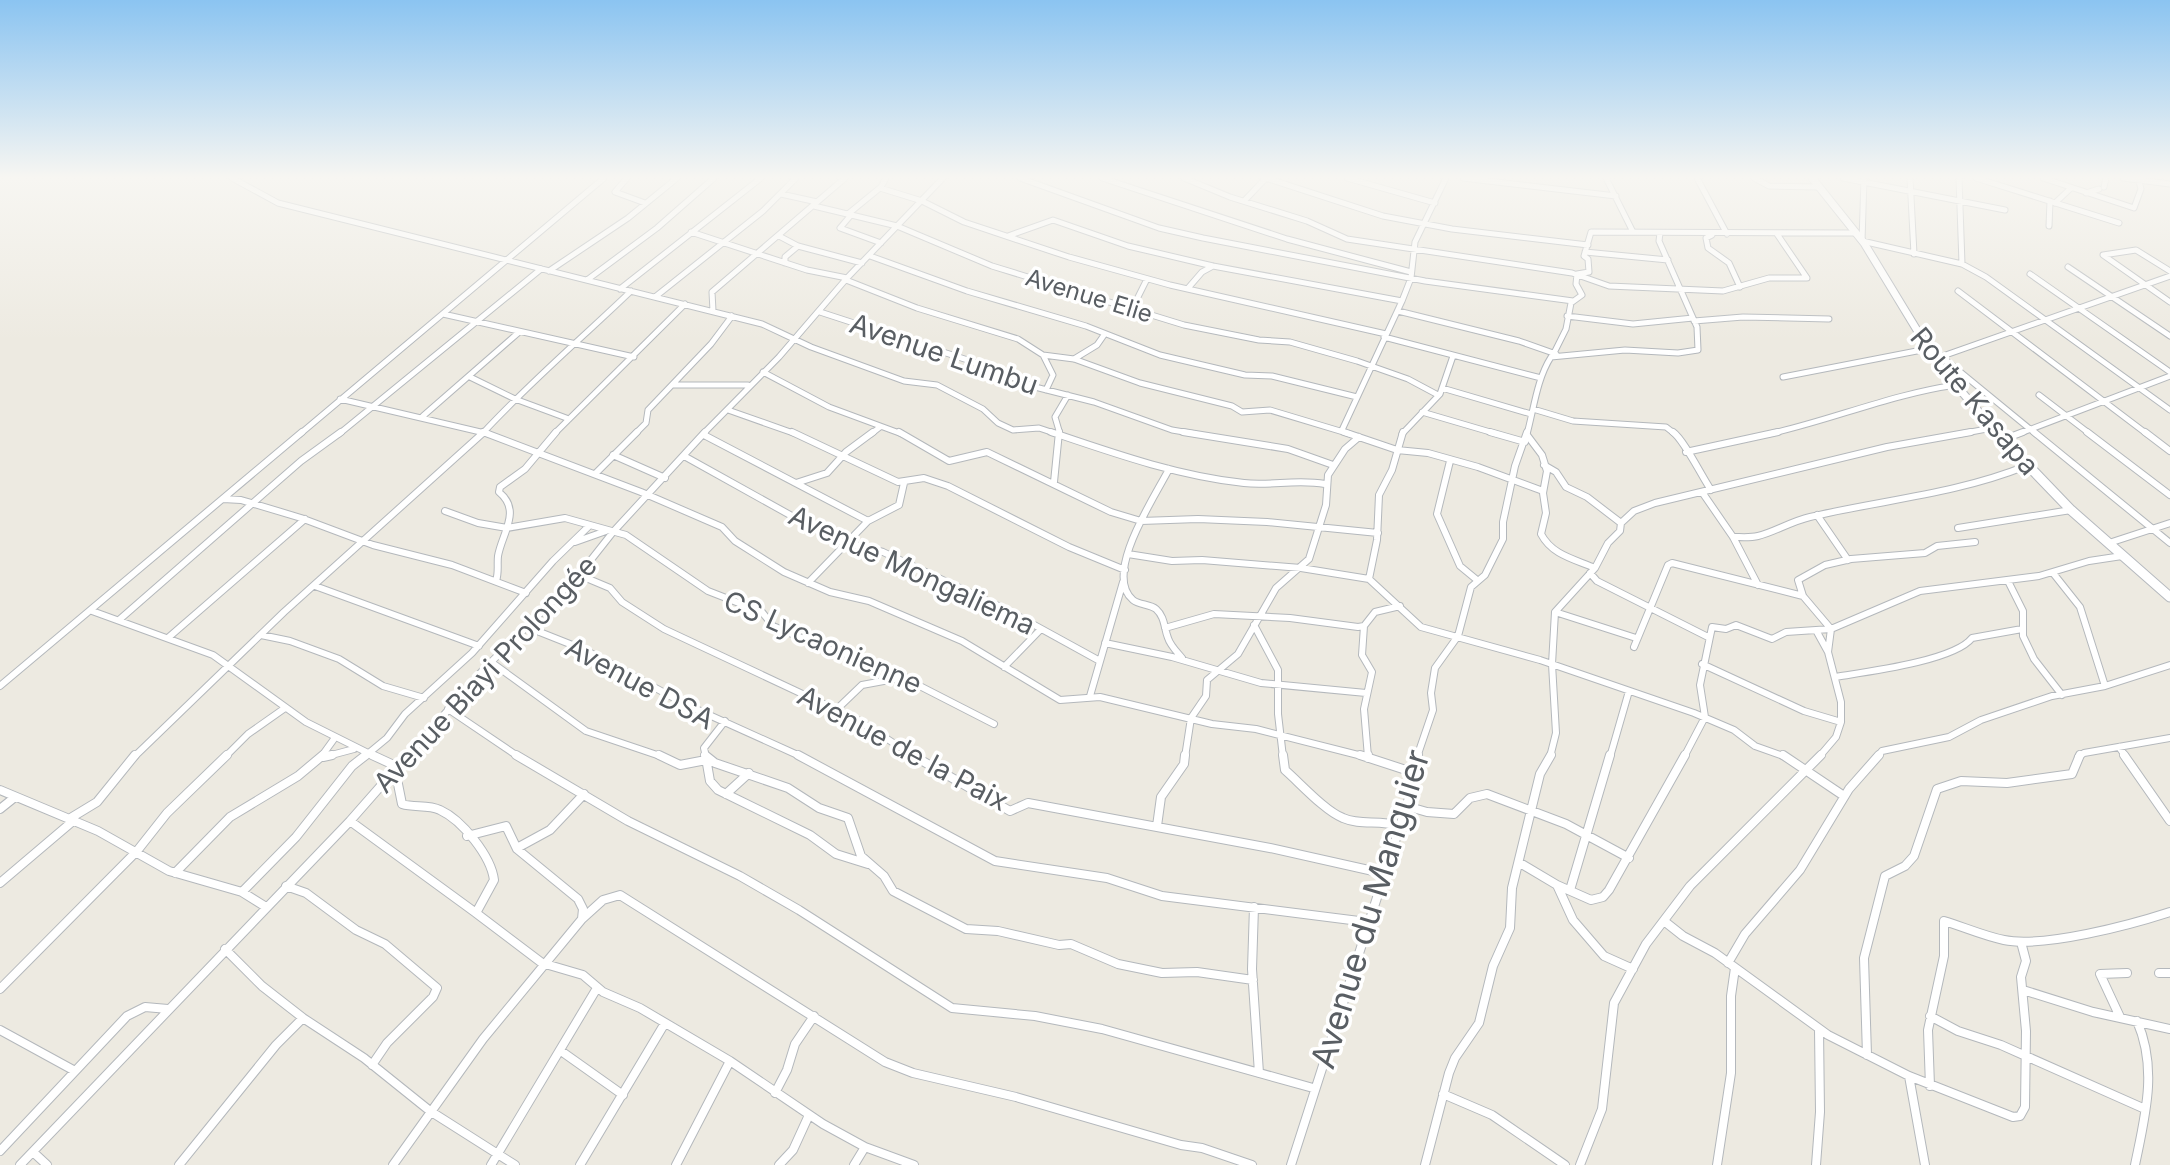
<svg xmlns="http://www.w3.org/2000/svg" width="2170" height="1165" viewBox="0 0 2170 1165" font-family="Inter,sans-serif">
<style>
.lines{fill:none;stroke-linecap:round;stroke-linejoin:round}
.minor-far2-casing{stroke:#b4b8bc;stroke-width:7}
.minor-far1-casing{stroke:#b4b8bc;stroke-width:8}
.minor-casing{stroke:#b4b8bc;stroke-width:10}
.secondary-far1-casing{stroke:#b5b9be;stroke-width:9}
.secondary-casing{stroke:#b5b9be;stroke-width:11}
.minor-far2{stroke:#fff;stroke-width:5}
.minor-far1{stroke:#fff;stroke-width:6}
.minor{stroke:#fff;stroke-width:8}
.secondary-far1{stroke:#fff;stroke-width:7}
.secondary{stroke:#fff;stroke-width:9}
.labels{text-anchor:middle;stroke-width:7;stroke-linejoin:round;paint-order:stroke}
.far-street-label{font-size:24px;fill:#595e63;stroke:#fff}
.street-label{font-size:28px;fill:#595e63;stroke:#fff}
.near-street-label{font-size:34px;fill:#595e63;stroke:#fff}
</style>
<rect width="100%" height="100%" fill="#edeae1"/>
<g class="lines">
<defs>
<path id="minor-far2" d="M232 178 278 203 762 324 811 347 904 381 937 385 983 409 998 423 1013 430 1039 428 1057 434
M627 178 615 192 645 203
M1020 178 1159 228 1203 238 1425 281 1573 301
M1102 178 1287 239 1411 272
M1184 178 1230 197 1307 221 1347 239 1572 273 1609 286 1723 291 1769 278H1807L1777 234
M1266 178 1383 216 1452 229 1588 245
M1347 178 1435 203
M1463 178 1616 196
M1606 178 1633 232
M1697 178 1727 234
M1754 178 1769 186 1818 187
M1843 178 2005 210
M1864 178 1862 241 1962 264 1986 277 2170 410
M1910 178 1914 254
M1959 178 1962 264
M1976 178 2119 223
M2043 178 2134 208 2141 189 2139 181
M2123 178 2170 184
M2104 187 2106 178
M880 188 922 201 964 222 1069 257 1170 285 1386 334
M2086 193 2099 189
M781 194 817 202
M1245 200 1266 178
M2055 203 2071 188
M814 206 897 226 992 266 1184 325 1259 340 1290 342 1357 361 1408 379 1438 395
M848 214 881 187 886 178
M851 215 840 228 881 243
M2049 226 2050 201
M691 232 807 270 847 278
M1712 235 1706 238 1708 248 1729 263 1740 287
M779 236 798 246 862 263
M1008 236 1053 220 1128 246 1213 266 1402 301
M1585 252 1668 260
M870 256 967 291 1086 326 1160 355 1245 375 1272 376 1357 397
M785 263V257L798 246
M2068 267 2170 336
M549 271 628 218 677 178
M2170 271 2136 250 2103 255 2170 302
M2030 274 2170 372
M587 280 657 228 714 178
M846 280 917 308 1018 339 1043 355 1053 375 1046 390
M1189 287 1202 272 1213 266
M620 289 761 178
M1958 291 2147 434
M655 297 763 211 796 178
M1132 309 1147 279
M713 311 712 292 845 178
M1398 311 1519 341 1556 354
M820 312 983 365 1035 387 1094 402 1172 430 1196 434
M443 314 634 357
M1567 316 1633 324 1693 318
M1694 321 1743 317 1829 319
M1384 337 1541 378
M1554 353 1566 329 1571 303 1582 295 1576 284 1577 274 1589 272 1588 259 1584 256 1591 232 1855 233
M1043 355 1074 359 1140 383 1232 406 1242 412 1270 410 1350 434
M1940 357 2170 276
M1942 357 2036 434
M1074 359 1097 345 1104 335
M763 372 829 407 902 434
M470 377 515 399 569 419
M1783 377 1927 349
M672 385H748
M1442 388 1531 414
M2039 395 2090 434
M340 399 489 434
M1533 409 1573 421 1666 427 1675 434
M728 410 796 434
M1422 412 1497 434
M423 416 518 333
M1342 430 1402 301 1411 278 1415 242 1446 178
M300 434 604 178
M339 434 541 269
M482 434C529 383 581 339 631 291
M554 434 685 304
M635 434 646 423 648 410 711 344 732 316
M703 434 779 357 847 278 943 178
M871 434 880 427
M1060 434 1055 417 1068 395
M1402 434 1440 394 1453 356
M1527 434C1534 408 1537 379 1551 357L1625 350 1678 353 1698 350 1697 327 1659 241 1660 233
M1769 434C1832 420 1892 394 1956 385
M1960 434 1992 428
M2018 434 2170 376"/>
<path id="minor-far1" d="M483 432 641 492 722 527 735 541 784 572 830 592 869 601 962 641 1060 700 1100 697 1212 724 1256 729 1366 757
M792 432 898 482 924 478 948 486 1069 547 1125 570
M899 432 949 461 987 452 1111 512 1141 521 1198 519 1267 522 1378 533
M1051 432C1113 453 1178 476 1244 483 1271 486 1297 479 1325 484
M1183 432 1288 449 1333 465
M1344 432 1397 450 1428 453 1478 467 1543 491
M1490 432 1525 442
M1673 432C1684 440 1701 475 1711 490
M2034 432 2170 543
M2087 432 2170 495
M2145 432 2170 451
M704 435 868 521
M1527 435 1542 455 1547 471 1543 493 1546 513 1541 534C1552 555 1574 559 1595 568
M2002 440 2023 432
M1686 452 1778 432
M613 455 665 478
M684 456 835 540 883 552 1007 610 1098 660
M1450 461 1437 514 1460 566 1477 580
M1544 465 1556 472 1566 487 1587 497 1621 523
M1169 469C1156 495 1102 574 1133 600 1139 605 1150 604 1156 609 1165 617 1164 628 1168 638 1170 645 1177 652 1182 658
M595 474 637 432
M1054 482 1059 432
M796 483 827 473 846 452 873 432
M1702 492 1733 537 1758 585
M223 499 241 500 301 518 373 545 452 565 526 593
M445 511 478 523 507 528 565 518 626 535 708 591 762 612 773 626 828 649 869 660 994 724
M1817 515 1848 560
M1958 528 2071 510
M1733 537C1741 537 1750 538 1758 536 1772 533 1792 521 1810 517 1882 500 1956 494 2026 466
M575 542 606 531
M2109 543 2170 523
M1128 554 1172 561 1202 560 1301 568 1369 579 1421 627 1540 660 1694 713 1734 730 1755 746 1786 757
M1590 573 1597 581 1708 637
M2053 573 2080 607 2105 686
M579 575 610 588 622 602 664 629 858 720 915 757
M1369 579 1377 540 1379 495 1392 470 1403 432
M496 581C499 572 497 565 498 556 502 533 522 511 499 492L500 487 525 469 556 432
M2008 581 2023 611V636L2034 659 2062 695
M808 583 868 521 899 505 904 483
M315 586 479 646
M92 611 213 655 306 722 376 757
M1555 612 1636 638
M119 620 301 461 341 432
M1254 625 1278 670V714L1283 757
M1364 626 1362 655 1372 672 1364 709 1368 757
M527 627 585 650 687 705 802 757
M1165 628 1214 614 1290 618 1358 627 1364 626 1375 612 1400 606
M1817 632 1828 652
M261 635 290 641 339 659 383 686 424 698
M169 637 305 519
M1105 643 1172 657 1261 683 1366 693
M1634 647 1668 565 1672 563 1803 596
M491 662 586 731 663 757
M1702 664 1804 711 1841 722
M1004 667 1041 629
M1835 677C1866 672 1954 661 1972 638L2022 629
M0 686 302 432
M1090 696 1123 582
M448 709 519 757
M837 709 862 685 905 677
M2119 747 2126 757
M134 757 284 612 484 432
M225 757 248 734 285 708
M321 757 334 739
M324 757 354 749
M364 757 387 738 405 714 472 653 553 561 589 526
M407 757 483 670 579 575 613 532 705 432
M706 757 704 748 725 721
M1185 757 1191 718 1206 696 1207 680 1238 654 1276 588 1309 559 1326 505 1328 475 1345 449 1359 437
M1417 757 1433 710 1431 693 1435 668 1458 636 1471 587 1485 575 1503 539V522L1515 466 1527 432
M1550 757 1556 733 1552 664 1555 612 1595 568 1608 543 1620 531 1621 523 1634 511 1655 503 1887 447 1971 432
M1610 757 1629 691
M1684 757 1705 717 1700 685 1712 627 1726 629 1736 625 1772 639 1786 632 1831 629 1920 591 2039 576 2089 561 2122 556
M1819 757 1836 737 1841 722V702L1828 652 1831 629 1803 596 1798 580 1825 565 1851 559 1925 553 1937 546 1975 542
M1877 757 1882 751 1949 737 1981 720 2052 696 2105 686 2170 665
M2078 757 2084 753 2170 738"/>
<path id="minor" d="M372 755 398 767
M516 755 628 821 740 876 799 910 952 1008 1035 1016 1102 1029 1313 1088
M659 755 680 765 706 760
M705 755 715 763 788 788 819 808 848 818 861 856 884 876 893 891 966 929 998 931 1059 945 1071 944 1118 964 1162 973 1197 972 1253 980
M798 755 995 861 1107 878 1162 896 1367 922
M912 755 1010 811 1028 803 1270 848 1382 873
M1283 755 1285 770C1300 783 1325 811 1343 818 1361 826 1380 819 1398 826
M1360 755 1412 772
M1368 755V758
M1783 755 1844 796
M2124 755 2170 821
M323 757 332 755
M706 758 710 781 718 790 810 835 836 854 868 864
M391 775 398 784 402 804C414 808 428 804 440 810 462 820 491 856 494 880L476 913 542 963 583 975 603 992 640 1008 730 1061 823 1124 865 1147 914 1165
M0 790 98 831 169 871 242 892 266 907
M726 794 749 773
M1406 806 1427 812 1454 814 1470 798 1487 794 1566 824 1629 858
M0 809 15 797
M69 819 97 802 135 755
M350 821 476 913
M1157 826 1161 797 1184 764 1185 755
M517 848 550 830 584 794
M1520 863 1557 885 1573 920 1604 956 1633 969
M175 873 230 817 298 776 323 755
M0 883 73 821
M1557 885 1591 900 1603 897 1609 890 1685 755
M286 886 306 893 356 930 385 944 437 988 433 997 387 1043 372 1065
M1570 890 1610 755
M242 892 296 837 352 766 366 755
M1254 907 1252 969 1259 1073
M582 919 603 900 620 895 885 1062 913 1073 1016 1097 1181 1145 1202 1148 1252 1165
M1664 921 1683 936 1715 953 1828 1035 1909 1076 2013 1117 2020 1116 2025 1107 2026 1031 2021 977 2026 961 2021 942
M225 949 262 986 303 1018 364 1058 430 1111 515 1165
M1728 963 1745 934 1800 870 1849 789 1879 755
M2159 973H2170
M0 989 137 851 167 813 227 755
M2023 990 2093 1012 2170 1029
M1930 1016 1958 1031 2001 1045 2145 1109
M2120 1017 2100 974 2127 973
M0 1030 75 1071
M561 1051 623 1095
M1867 1055 1864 958 1885 876 1905 866 1914 856 1937 789 1961 781 2007 783 2072 774 2080 755
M1909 1076 1925 1165
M1930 1086 1928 1030 1944 956V921C1964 927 1984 936 2004 940 2044 948 2130 925 2170 912
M775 1093 787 1070 795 1044 814 1016
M1443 1094 1492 1115 1565 1165
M0 1151 127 1016 145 1007 168 1009
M33 1152 47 1165
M20 1165 350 821 408 755
M179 1165 276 1045 303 1018
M393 1165 483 1039 582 919 583 909 578 899 517 849 506 826 467 836
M491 1165 597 988
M580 1165 665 1023
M676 1165 730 1061
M779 1165 793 1150 809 1115
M854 1165 865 1147
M1291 1165 1409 798 1418 755
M1425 1165 1449 1073 1455 1058 1479 1023 1493 966 1510 928 1512 888 1540 774 1551 755
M1580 1165 1602 1109 1614 1003 1646 944 1690 886 1821 755
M1717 1165 1731 1073V996L1735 968
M1816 1165 1820 1112 1819 1029
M2135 1165C2145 1116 2158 1069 2137 1021"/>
<path id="secondary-far1" d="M1812 178 1864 243 1937 363 1998 434"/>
<path id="secondary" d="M1996 432 2071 510 2170 597"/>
</defs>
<!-- minor-far2 casing -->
<use href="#minor-far2" class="minor-far2-casing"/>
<!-- minor-far1 casing -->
<use href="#minor-far1" class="minor-far1-casing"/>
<!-- minor casing -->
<use href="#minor" class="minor-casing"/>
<!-- secondary-far1 casing -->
<use href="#secondary-far1" class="secondary-far1-casing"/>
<!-- secondary casing -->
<use href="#secondary" class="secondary-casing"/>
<!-- minor-far2 -->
<use href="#minor-far2" class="minor-far2"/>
<!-- minor-far1 -->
<use href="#minor-far1" class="minor-far1"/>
<!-- minor -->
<use href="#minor" class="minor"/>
<!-- secondary-far1 -->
<use href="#secondary-far1" class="secondary-far1"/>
<!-- secondary -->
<use href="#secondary" class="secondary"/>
</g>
<!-- sky -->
<linearGradient id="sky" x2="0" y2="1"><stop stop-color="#8bc4f1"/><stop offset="0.52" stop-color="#f7f6f2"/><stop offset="1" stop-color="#f7f6f2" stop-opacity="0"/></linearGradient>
<rect width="2170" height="341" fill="url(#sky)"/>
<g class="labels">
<!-- far-street labels -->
<g class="far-street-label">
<text transform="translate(1089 296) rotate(17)" y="8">Avenue Elie</text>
</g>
<!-- street labels -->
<g class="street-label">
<text transform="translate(944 354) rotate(19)" y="10">Avenue Lumbu</text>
<text transform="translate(1975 401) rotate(50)" y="10">Route Kasapa</text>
<text transform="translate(912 570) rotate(25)" y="10">Avenue Mongaliema</text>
<text transform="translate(823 642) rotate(24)" y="10">CS Lycaonienne</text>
<text transform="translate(485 674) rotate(-47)" y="10">Avenue Biayi Prolongée</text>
<text transform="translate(640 683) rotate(28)" y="10">Avenue DSA</text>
<text transform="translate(903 748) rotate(28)" y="10">Avenue de la Paix</text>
</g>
<!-- near-street labels -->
<g class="near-street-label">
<text transform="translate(1370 909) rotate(-73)" y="12">Avenue du Manguier</text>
</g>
</g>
</svg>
